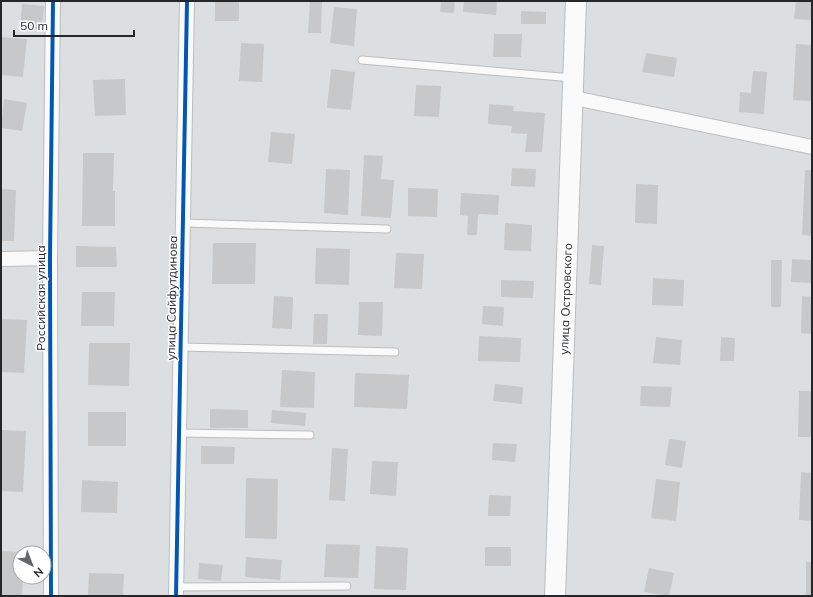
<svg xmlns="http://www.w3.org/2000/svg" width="813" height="597" viewBox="0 0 813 597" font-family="Mulish,sans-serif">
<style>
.building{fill:#c6c8ca}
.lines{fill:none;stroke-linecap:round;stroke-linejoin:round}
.lane-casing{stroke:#bbbdbf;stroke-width:9}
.street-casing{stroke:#bbbdbf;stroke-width:16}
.secondary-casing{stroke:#bbbdbf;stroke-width:22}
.lane{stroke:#fafafb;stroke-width:7}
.street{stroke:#fafafb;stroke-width:14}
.secondary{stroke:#fafafb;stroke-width:20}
.cycleway-casing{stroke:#fff;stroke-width:6}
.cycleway{stroke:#0057b8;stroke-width:4}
.labels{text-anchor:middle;stroke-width:3;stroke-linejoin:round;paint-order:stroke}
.street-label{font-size:12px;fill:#242628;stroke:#fff}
</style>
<rect width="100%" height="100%" fill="#dcdfe2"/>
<!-- building -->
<path class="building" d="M215 1H239V21H215Z
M310 1H322L321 33H308Z
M441 1H455L454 13 440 12Z
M464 1H497L496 15 463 12Z
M796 1H812V20L794 19Z
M22 4 44 6 42 29 20 27Z
M334 7 357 9 354 46 330 43Z
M521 11 546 12V24H521Z
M494 34H522L521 57H493Z
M1 37 27 39 23 77 1 75Z
M241 43 264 44 262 82 239 81Z
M796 44 812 45V101L793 100Z
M646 53 677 58 674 77 642 72Z
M331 69 355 72 351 110 327 108Z
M753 71 767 72 764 114 739 112 740 92 751 93Z
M125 79 126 115 95 116 93 80Z
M416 85 441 86 439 117 414 116Z
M4 99 27 103 22 131 1 128Z
M489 104 514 106 513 111 545 113 542 152H525L527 134 511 133 512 126 488 124Z
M271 132 295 134 292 164 268 162Z
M83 153H114L113 191H115V226H82Z
M364 155 383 156 381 179 394 180 391 218 361 216Z
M512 168 536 169 535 187 511 186Z
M326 169 350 170 348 215 324 213Z
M805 170H812V236L802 235Z
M636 184 658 185 657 224 635 223Z
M408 188 438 189 437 217 408 216Z
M1 189 16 190 14 241H1Z
M461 193 499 195 498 215 478 214 477 235H467L468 216 460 215Z
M505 223 532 225 531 251 504 250Z
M213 243H256L255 284H212Z
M592 245 604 246 601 285 589 284Z
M76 246 116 247 117 267H76Z
M316 248 350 249 349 285 315 284Z
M396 253 424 254 422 289 394 288Z
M792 259 812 260V283L791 282Z
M771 260H782L781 307H771Z
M653 278 684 280 683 306 652 305Z
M501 280 534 281 533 298 501 297Z
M82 292H115L114 326H81Z
M274 296 293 297 292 329 272 328Z
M802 296 812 297V334L801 333Z
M359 302H383L382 336 358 335Z
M483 306 504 307 503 326 482 324Z
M314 314H328L327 344H313Z
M1 319 27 320 24 373 1 372Z
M479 336 521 338 520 362 478 361Z
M656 337 682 340 680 365 653 363Z
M721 337 735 338 734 361H720Z
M89 343H130L129 386 88 385Z
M282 370 315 372 314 408 280 407Z
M355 373 409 375 407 409 354 407Z
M495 384 523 387 522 404 493 401Z
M641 386 672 387 670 407 640 406Z
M799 391H812V437H798Z
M210 409 248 410V428H210Z
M272 410 306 413 305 426 271 423Z
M88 412H126V446H88Z
M1 430 26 431 23 492 1 491Z
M669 439 686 441 682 468 665 465Z
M493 443 517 444 515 462 492 460Z
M201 446 235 447 234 464H201Z
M332 448 348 449 345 501 329 500Z
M372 461 398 462 396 496 370 494Z
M801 472 812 473V521L799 520Z
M246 478 278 479 277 539 245 538Z
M656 479 680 482 676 521 651 518Z
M82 480 118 482 117 513 81 512Z
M489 495 511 496 510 516H488Z
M326 544 360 545 358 578 324 577Z
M376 546 408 548 406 590 374 589Z
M485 547H511V566H485Z
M1 551 20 552V577H23L22 596H1Z
M246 557 282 560 280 580 245 577Z
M806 562H812V596H806Z
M199 563 223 565 221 581 198 579Z
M649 568 674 573 669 596 644 592Z
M89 573 124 574 123 596H88Z"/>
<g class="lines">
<defs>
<path id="lane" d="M362 60 573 78
M184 223 387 229
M181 347 395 352
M180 433 310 435
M177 587 347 586"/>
<path id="street" d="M574 98 812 147
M1 259 50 258
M51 596 50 258 53 1
M176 596 187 1"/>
<path id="secondary" d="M555 596 576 1"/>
</defs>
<!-- lane casing -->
<use href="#lane" class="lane-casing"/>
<!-- street casing -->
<use href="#street" class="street-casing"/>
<!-- secondary casing -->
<use href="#secondary" class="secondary-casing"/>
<!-- lane -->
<use href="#lane" class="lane"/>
<!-- street -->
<use href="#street" class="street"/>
<!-- secondary -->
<use href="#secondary" class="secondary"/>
<defs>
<path id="cycleway" d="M51 596 50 258 53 1
M176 596 187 1"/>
</defs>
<!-- cycleway casing -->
<use href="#cycleway" class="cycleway-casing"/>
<!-- cycleway -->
<use href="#cycleway" class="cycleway"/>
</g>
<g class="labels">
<!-- street labels -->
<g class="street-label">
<text transform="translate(41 298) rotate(-90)" y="4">Российская улица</text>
<text transform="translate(172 298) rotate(-89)" y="4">улица Сайфутдинова</text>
<text transform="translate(566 299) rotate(-88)" y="4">улица Островского</text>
</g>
</g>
<!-- border -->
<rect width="813" height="597" fill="none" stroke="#242628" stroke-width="4"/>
<!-- north arrow -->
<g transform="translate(32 565) rotate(138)"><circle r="19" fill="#ffffff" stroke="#a7a8a9"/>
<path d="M0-3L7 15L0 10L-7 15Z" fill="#646769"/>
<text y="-6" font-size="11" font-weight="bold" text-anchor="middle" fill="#242628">N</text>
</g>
<!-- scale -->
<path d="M14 30v6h120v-6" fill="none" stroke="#242628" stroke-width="2"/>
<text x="20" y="30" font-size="12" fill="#242628" stroke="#ffffff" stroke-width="3" paint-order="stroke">50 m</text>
</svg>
